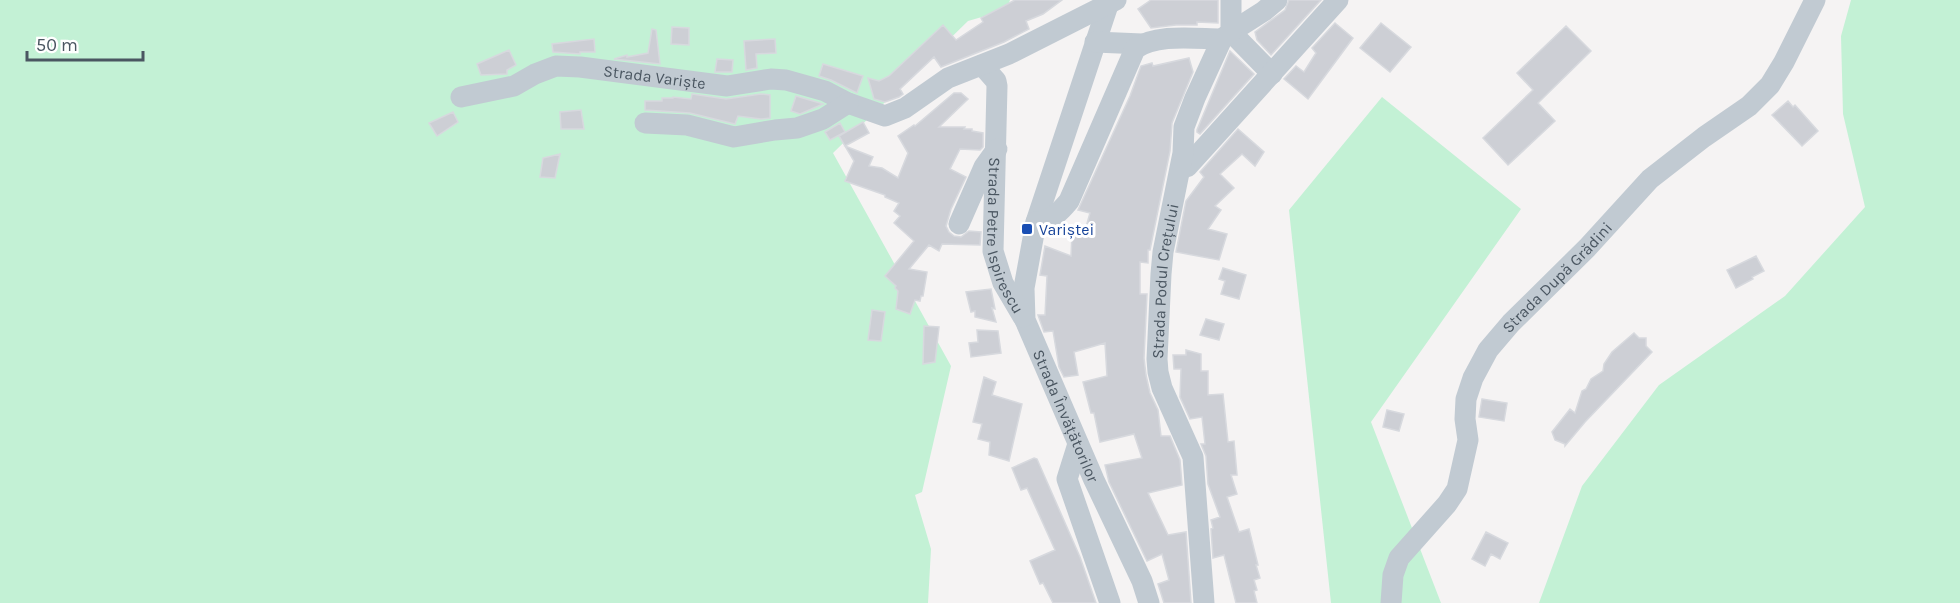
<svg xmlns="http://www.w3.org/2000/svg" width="1960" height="603" viewBox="0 0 1960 603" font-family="Karla,sans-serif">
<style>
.green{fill:#c3f1d5}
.building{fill:#cdcfd5;stroke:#d7d9de;stroke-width:1.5}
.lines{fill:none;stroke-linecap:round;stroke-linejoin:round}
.minor{stroke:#c1cad2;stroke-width:21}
.transit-dot{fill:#1a4fb4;stroke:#fff;stroke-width:2}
.labels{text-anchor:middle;stroke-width:6;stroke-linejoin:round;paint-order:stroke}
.street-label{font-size:16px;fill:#4a5661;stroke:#fff}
.transit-label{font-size:16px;fill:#164399;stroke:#fff;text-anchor:start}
</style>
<rect width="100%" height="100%" fill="#f5f3f3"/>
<!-- green -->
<path class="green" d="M0 0H1010L1006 10 968 21 833 153 951 366 922 492 915 495 931 549 928 603H0Z
M1851 0H1960V603H1539L1582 486 1659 385 1785 296 1865 207 1843 114 1841 36Z
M1382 97 1521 209 1371 422 1441 603H1331L1289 210Z"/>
<!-- building -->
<path class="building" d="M1015 0H1062L1043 14 1026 21 1029 29 1004 42 941 67 934 57 900 89 903 94 899 97 885 102 874 99 868 78 879 81 889 76 943 25 956 40 983 22 981 18Z
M1151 0H1218V23L1197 22V25H1176L1151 28 1138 9Z
M1289 0H1321L1271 55 1257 40 1255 32 1285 10Z
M1335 23 1353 38 1308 99 1284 79 1296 66 1304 72 1316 53 1312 48Z
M1381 23 1411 47 1390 72 1360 48Z
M1566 26 1591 51 1538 103 1555 121 1508 165 1483 138 1533 90 1517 73Z
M672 27 689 28V45L671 44Z
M652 29 656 30 660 64 614 59 627 55V57L648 53Z
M594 39 595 52H580V54L553 52 552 44Z
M775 39 776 53 756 54 757 68 746 70 744 41Z
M509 50 516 65 507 70V74L481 75 477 64Z
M1230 51 1254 74 1200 134 1197 132V130Z
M1189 58 1193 72 1172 123 1170 151 1150 250H1148V263L1140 262V294H1147L1144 358 1146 375 1150 393 1158 410 1161 436H1170L1180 460 1182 485 1148 493 1168 535 1186 532 1191 603H1164L1158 584 1169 580 1162 554 1147 561 1109 482 1105 465 1142 458 1134 434 1100 442 1094 413H1091L1083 382 1107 376 1105 343 1074 352 1078 375 1064 377 1059 367 1053 331 1044 332 1038 315H1045L1047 276 1040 275 1045 246 1071 256 1072 233 1084 234 1090 213 1078 210 1130 96 1141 66 1152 63 1153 66Z
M717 59 733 60 732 72H715Z
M823 64 863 76 857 93 831 80 819 76Z
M954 93H961L968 99 939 127H965L964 129H972V131L983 133V147L980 150 960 149 950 169 966 177 951 209 946 226 949 232 954 236 961 237 969 231 981 232 980 245 942 244 939 251 929 245 909 269 927 272 923 296H921L920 301 915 300 910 314 896 309 898 291 895 288 896 286 885 276 914 241 894 223 900 216 894 211 899 203 885 197V195L845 181 854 161 839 136 863 122 869 133 845 146 873 157 869 166 882 168 898 178 908 153 898 136 914 125 915 126Z
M692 94 726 99 761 94 770 95V118L761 119 738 116 735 124 690 113 645 110V101H662V98H673V97L691 99Z
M796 96 820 103 823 104 800 114 791 111Z
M1788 101 1793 107 1795 105 1818 131 1802 146 1772 115Z
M581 110 584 129H561L560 112Z
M453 112 458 122 437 136 429 123Z
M840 123 845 132 830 140 825 132Z
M1238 129 1264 152 1255 166 1242 154 1220 174 1234 188 1215 206 1221 210 1208 229 1227 234 1219 260 1176 252 1186 201 1204 177 1200 172Z
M560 154 555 178 540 177 543 158Z
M1756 256 1764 271 1752 277 1753 279 1736 288 1727 270Z
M1223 268 1246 275 1239 299 1221 294 1225 281 1219 279Z
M991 289 995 309 992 308 996 322 975 317V311L971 312 966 292Z
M872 310 885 312 881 341 868 340Z
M1206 319 1224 324 1219 340 1200 335Z
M924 326 939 327 935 362 923 364Z
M977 330 998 331 1001 353 971 357 969 343 978 342Z
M1634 333 1639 338H1646V346L1652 352 1585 422 1565 446V444L1555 440 1552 432 1570 409 1575 413 1582 391 1586 389 1591 379 1603 371 1604 364 1612 352Z
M1186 350 1201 354V371H1208V395L1223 394 1228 442 1234 441 1237 475H1231L1237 494 1227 497 1239 532 1249 529 1258 565H1256L1260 578 1254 580 1257 590 1254 591 1257 603H1236L1224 555 1213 558 1211 529 1213 528 1211 520 1220 517 1208 484 1206 456 1201 444H1205L1202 417 1190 419 1180 397 1181 369H1174L1173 355H1186Z
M984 377 996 382 992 395 1022 404 1009 461 989 455 990 442 978 439 982 424 973 422Z
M1482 399 1507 403 1504 421 1479 417Z
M1387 410 1404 414 1399 431 1383 427Z
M1034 458 1037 459 1080 557 1096 603H1053L1043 583 1040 584 1030 561 1055 550 1027 488 1021 490 1012 468Z
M1486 532 1508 543 1500 559 1491 554 1485 566 1472 559Z"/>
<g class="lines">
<!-- minor -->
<g class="minor">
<path id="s1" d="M1108 5 1036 222 1024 288 1025 320 1094 480 1142 581 1149 603"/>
<path d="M1095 42 1142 44"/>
<path id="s2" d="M982 65 996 81 997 86 993 251 1003 283 1023 317"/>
<path d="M1272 74 1231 32 1264 11 1277 0"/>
<path id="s3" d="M461 97 514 86 535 74 556 66 580 67 727 86 771 79 786 80 825 91 848 103 885 116 905 108 948 78 1009 54 1116 0"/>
<path d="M645 123 687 125 734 137 775 130 797 128 823 119 848 103"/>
<path d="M1187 167 1338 0"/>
<path d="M1036 222C1052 220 1059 213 1069 201L1135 49C1156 33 1197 39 1222 39"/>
<path d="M959 224 984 167 997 149"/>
<path d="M1078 444 1067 479 1110 603"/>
<path id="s4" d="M1204 603 1193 457 1162 388 1158 372 1157 359 1161 274 1163 252 1183 153 1184 127 1195 98 1222 39 1231 32V0"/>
<path id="s5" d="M1391 603 1393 575 1399 558 1447 504 1457 489 1468 440 1465 419 1466 399 1473 378 1488 350 1511 323 1587 248 1650 179 1704 137 1749 106 1770 85 1784 62 1815 0"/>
</g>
</g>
<!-- markers -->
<rect class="transit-dot" x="1021" y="223" width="12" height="12" rx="3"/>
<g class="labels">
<!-- street labels -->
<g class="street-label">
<text dy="6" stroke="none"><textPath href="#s3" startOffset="200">Strada Variște</textPath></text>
<text dy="6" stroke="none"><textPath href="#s2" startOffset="178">Strada Petre Ispirescu</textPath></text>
<text dy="6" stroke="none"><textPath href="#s5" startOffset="382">Strada După Grădini</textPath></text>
<text dy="6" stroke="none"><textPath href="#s4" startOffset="330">Strada Podul Crețului</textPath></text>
<text dy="6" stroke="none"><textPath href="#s1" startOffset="432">Strada Învățătorilor</textPath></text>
</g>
<!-- transit labels -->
<g class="transit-label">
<text x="1039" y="235">Variștei</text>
</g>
</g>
<!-- scale -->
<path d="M27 51v9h116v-9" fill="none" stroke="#4a5661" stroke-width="3"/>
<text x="36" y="51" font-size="18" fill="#4a5661" stroke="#ffffff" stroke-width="4.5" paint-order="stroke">50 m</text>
</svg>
